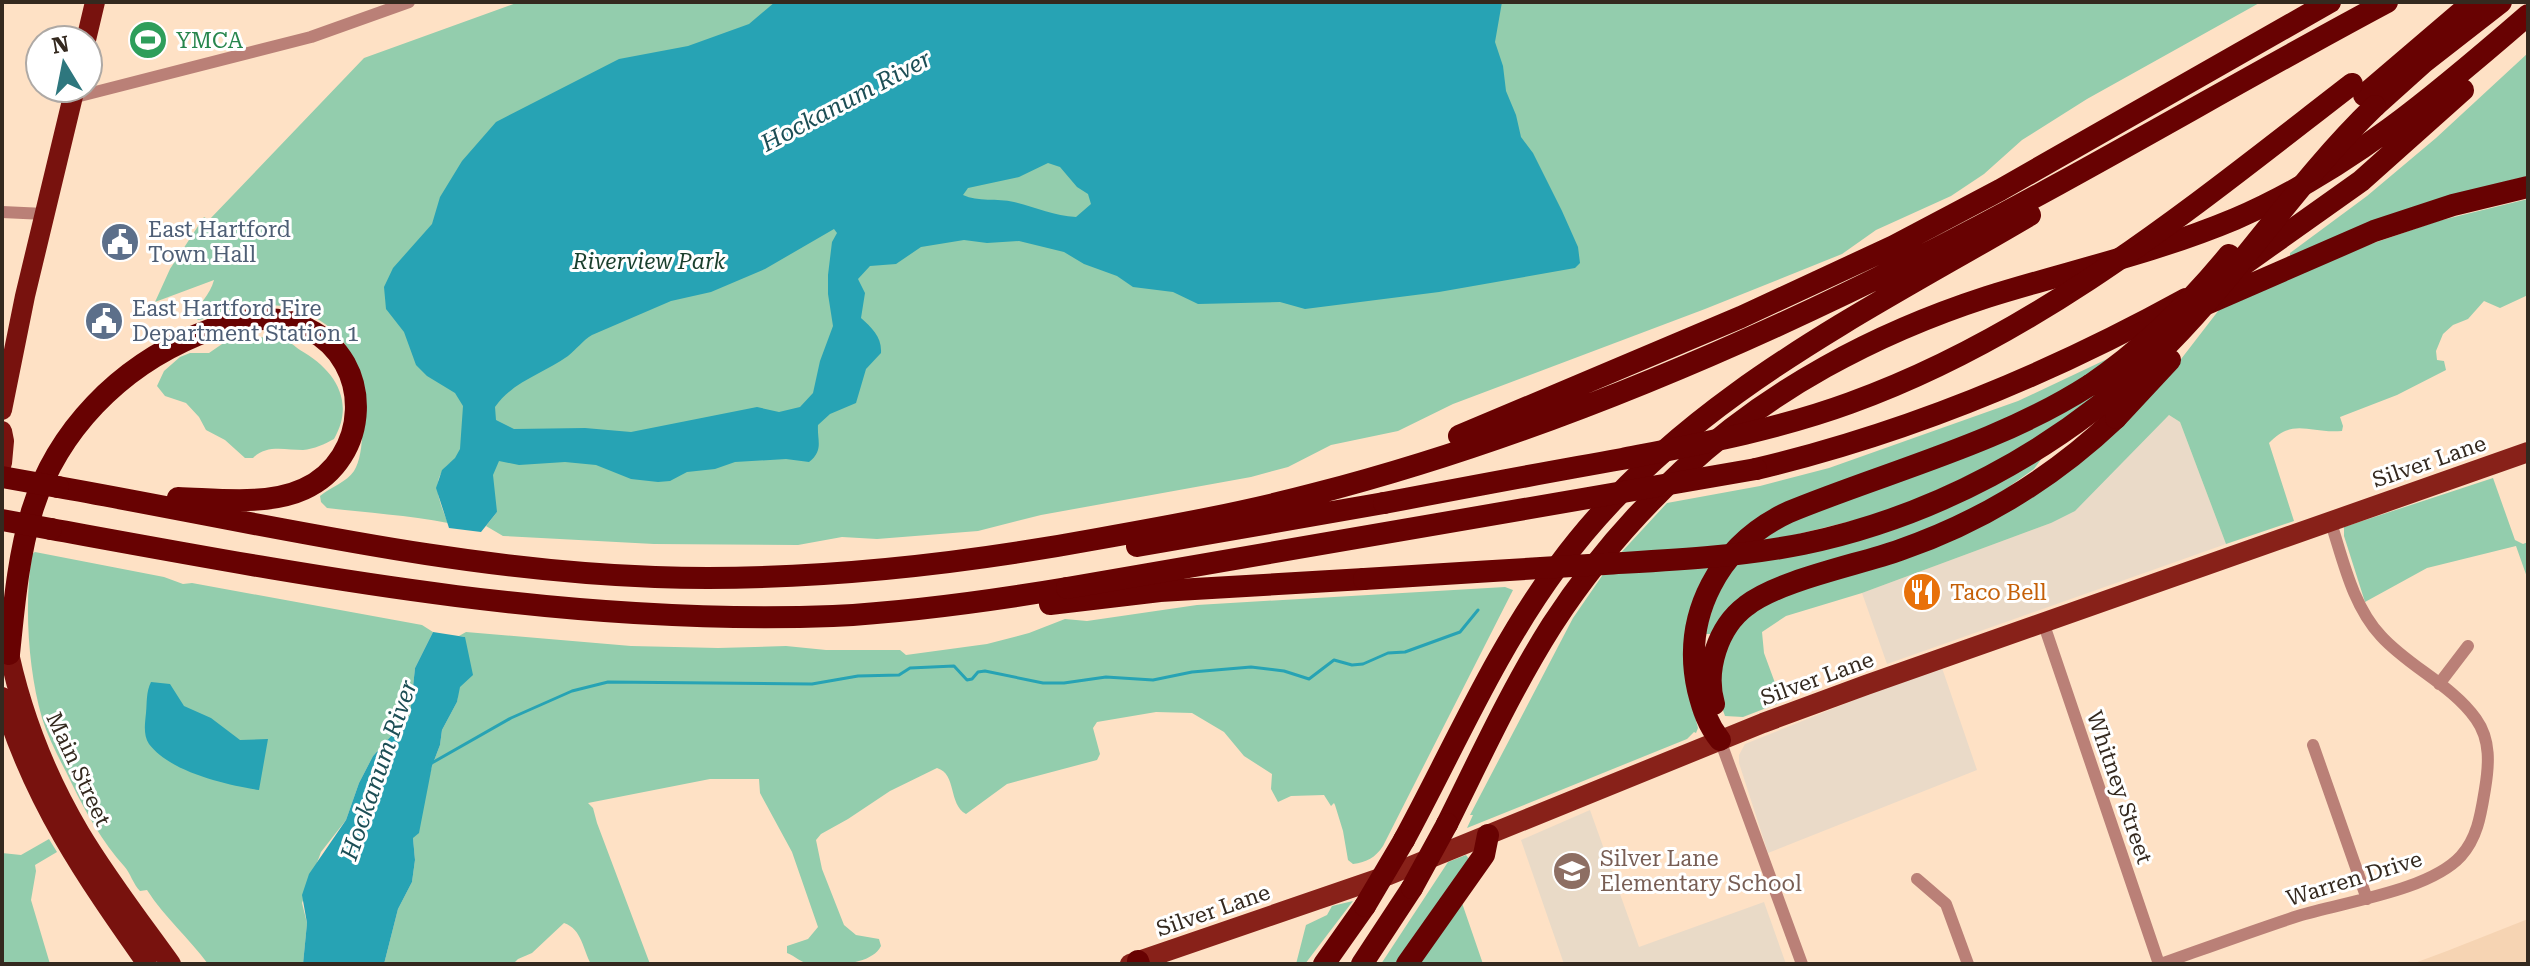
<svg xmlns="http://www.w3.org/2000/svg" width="2530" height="966" viewBox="0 0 2530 966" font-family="'Roboto Serif',serif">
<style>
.commercial{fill:#eadac8}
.built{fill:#f6d4b3}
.education{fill:#e9dac7}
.green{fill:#93cdad}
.water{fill:#27a3b4;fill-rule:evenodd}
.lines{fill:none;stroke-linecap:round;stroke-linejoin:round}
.stream{stroke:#27a3b4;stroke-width:3}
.minor{stroke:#ba8077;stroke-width:12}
.primary{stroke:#882119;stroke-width:20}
.trunk{stroke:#78120e;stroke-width:20}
.motorway{stroke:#680202;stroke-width:22}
.motorway-bridge{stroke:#680202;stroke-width:22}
.labels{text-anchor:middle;stroke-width:6;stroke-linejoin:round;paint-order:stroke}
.leisure-label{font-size:22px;fill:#27864d;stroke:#fff;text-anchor:start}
.service-label{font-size:22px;fill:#4e5e75;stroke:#fff;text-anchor:start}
.park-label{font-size:22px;font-style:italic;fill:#1a3f2d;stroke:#fff}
.street-label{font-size:22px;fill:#34291f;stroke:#fff}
.food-label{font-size:22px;fill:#c56008;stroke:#fff;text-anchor:start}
.education-label{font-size:22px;fill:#785e54;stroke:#fff;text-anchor:start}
.water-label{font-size:24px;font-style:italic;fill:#1c4e55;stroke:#fff}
</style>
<rect width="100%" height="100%" fill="#fee1c5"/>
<!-- commercial -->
<path class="commercial" d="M2169 415 2180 422 2226 544 1887 664 1862 593 2051 523Z
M1941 665 1977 770 1768 853 1739 763V755L1745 744Z"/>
<!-- built -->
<path class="built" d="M2528 919V964H2412L2447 951Z"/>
<!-- education -->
<path class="education" d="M1590 810 1639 947 1764 902 1786 964H1564L1521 840Z"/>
<!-- green -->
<path class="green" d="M519 2H2261L2087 99 2022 140 1984 174 1951 196 1876 230 1842 254 1705 309 1453 404 1398 431 1331 445 1288 467 1251 477 1041 515 978 531 877 539 842 537 798 545 654 544 503 536 486 526 497 512 450 463C429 480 439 501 448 523 408 515 368 513 327 508L321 502 320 496C331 487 347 482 354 471 370 446 360 371 346 346 337 329 311 313 293 308 267 302 239 306 214 314 208 316 205 320 198 320L195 317C198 303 210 296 214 280L155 302 170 269 204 217 209 220 364 58Z
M2528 53V176C2445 196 2367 221 2290 257V253L2367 196 2436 138Z
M2528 199V295L2500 308 2484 301 2468 319 2453 325 2443 334 2436 351 2437 360 2444 361 2446 370 2397 395 2340 417 2343 426 2342 431C2309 434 2294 417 2269 443L2294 521 2226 544 2180 422 2169 415 2075 511 2051 523 1862 593 1786 616 1762 632 1764 653 1782 702 1743 717 1725 716 1721 705 1718 668 1735 625 1772 599 1947 541 2178 363 2222 306 2333 257 2438 221Z
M252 337C263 337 274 338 284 340 291 342 294 346 300 350 334 369 356 401 334 439 325 444 314 449 303 450 286 450 266 444 253 458H245L225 440 206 430 199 417 186 403 165 396 157 386 164 371 180 357 190 353H209L225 342Z
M2124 351 2069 390 1726 549 1617 557 1667 503 1760 486 1829 468 2018 401Z
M2152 351 2093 401 2014 454 1892 511 1754 545 1762 536Z
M2045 454 2034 469 1990 500 1918 536 1795 572 1713 634H1703L1710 603 1733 564Z
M2493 478 2515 540 2523 544 2528 542V580L2516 546 2427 568 2365 602 2344 536V527Z
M35 552 164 577 183 584 192 583 422 625 433 632 415 668 410 715 373 756 359 783 346 820 321 852 302 903 307 923 303 964H208C189 938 165 918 147 890L140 891C133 884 131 874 124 866 103 843 86 813 72 784 62 763 49 741 42 718 28 669 24 604 32 554Z
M1714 566 1685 649 1686 683 1698 728 1696 733 1694 732 1687 739 1467 828 1473 815H1470L1573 618 1604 573Z
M1505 587 1513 590 1383 846C1375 858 1367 862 1353 864L1348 860 1343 831 1335 805 1334 803 1331 806 1324 795 1291 796 1278 802 1271 789 1272 774 1244 756 1224 732 1192 713 1156 712 1097 722 1093 728 1100 754 1097 760 1007 784 966 814C948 804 957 774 937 768L890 791 848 819 821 834 816 840 822 869 844 925 856 935 879 939 881 946C871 966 830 966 810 964 801 963 795 956 787 953V946L808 939 818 927 792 852 760 793 759 779H710L588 803 593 808 597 823 650 964H591C583 950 582 929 564 923L532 953 518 959 513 964H384L398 909 412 882 415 860 413 838 432 766 440 745 442 730 457 702 465 637 459 636 466 632 631 646 718 648 786 646 826 650H900L906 655 987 644 1029 633 1065 619 1087 621 1197 605Z
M49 839 57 852 35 865 36 871 31 900 50 964H2V853L21 855Z
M1466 855 1473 864 1401 964H1381L1448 862Z
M1353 901 1305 964H1296L1306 925 1327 915 1332 906Z
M1462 903 1483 964H1417Z"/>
<!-- water -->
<path class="water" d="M775 2H1502L1495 42 1503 66 1506 91 1516 115 1521 137 1533 153 1562 211 1578 247 1580 263 1575 268 1439 292 1305 309 1280 302 1198 304 1173 292 1133 287 1117 276 1084 264 1064 252 1019 241 987 243 964 240 921 247 896 264 870 266 858 279 865 293 861 318C872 328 882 337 881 353L866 369 856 403 830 414 818 425C817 441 824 450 809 462L786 459 735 462 715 469 687 472 670 481 658 482 631 479 596 465 565 462 519 465 499 461 493 475 497 512 481 532 449 528 436 488 442 470 455 458 460 449 463 406 455 393 427 376 416 365 404 332 386 309 384 287 393 268 432 224 440 197 462 161 496 122 619 59 688 46 749 24ZM1048 163 1060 167 1077 187 1088 194 1091 204 1076 217C1054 216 1035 207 1014 202 997 198 978 202 963 195L968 188 1019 177ZM834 229 837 233 832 242 828 275V294L833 326 820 361 813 393 800 407 779 412 757 407 631 432 585 428 514 429 496 420 495 407C513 381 543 374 568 356 577 349 582 341 592 335L671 301 711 292 765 269Z
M433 632 465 637 473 675 460 687 457 702 442 730 440 745 432 766 419 833 413 838 415 860 412 882 398 909 384 964H303L307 923 302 895 309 874 346 820 359 783 373 756 410 715 415 668Z
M151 682 170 684 184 706 211 718 240 740 268 739 259 790C226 785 170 772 149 744 143 735 145 723 146 713 147 702 146 692 151 682Z"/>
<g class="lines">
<!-- stream -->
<path class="stream" d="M430 764 511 718 572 691 608 682 812 684 858 676 899 675 910 668 954 666 967 680 972 679 978 672 985 671 1043 683H1064L1106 677 1153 680 1192 672 1251 667 1284 671 1309 679 1334 660 1352 665 1363 664 1388 653 1405 652 1460 632 1478 610"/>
<!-- minor -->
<path class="minor" d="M72 98 311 37 409 2
M2 212 45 214
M2043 622 2159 964
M2439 684 2468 646
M1720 740 1802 964
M2313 745 2367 899
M1917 879 1946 904 1968 964
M2161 964C2206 948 2252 931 2298 916 2343 902 2429 891 2461 856 2478 837 2481 813 2485 789 2489 765 2491 740 2476 719 2452 685 2409 667 2381 636 2352 605 2343 559 2330 520"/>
<!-- primary -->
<path class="primary" d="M1130 964 1389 875 1763 723 1866 685 2528 452"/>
<!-- trunk -->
<path class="trunk" d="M86 40 95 2
M2 410 25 296 75 88
M2 431 4 441 2 463
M6 639C19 706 45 774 80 833 107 878 140 921 171 964
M2 697C33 801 85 876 147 964"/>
<!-- motorway -->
<path class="motorway" d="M2364 95 2473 2
M2375 106 2424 62 2501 2
M2240 267 2361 181 2463 90
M2202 306 2374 231 2453 205 2528 187
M1459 436 1741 317 1894 246 2000 190 2330 2
M1756 469C1908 433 2050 374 2186 299
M58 487C256 522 454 570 655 577 804 582 951 566 1097 539 1170 526 1242 513 1314 494 1524 440 1728 354 1922 256 2079 177 2231 85 2387 2
M51 529C309 576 568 626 833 616 911 612 989 601 1067 588
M1137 546 1384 503
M1050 604 1160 591 1364 579
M9 654C14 606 18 557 32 511 57 430 120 367 197 335 231 320 274 311 308 329 375 362 370 459 304 489 267 506 217 499 178 498
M1714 704C1704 670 1718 627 1746 606 1779 580 1858 565 1900 550 1981 522 2054 477 2116 418
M1720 740C1708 725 1703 710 1698 690 1681 615 1720 544 1789 512 1889 471 1998 444 2090 385
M1447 824C1480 758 1512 688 1552 625 1589 568 1633 516 1683 470 1768 390 1876 333 1987 297 2070 271 2154 253 2235 219 2347 171 2437 94 2528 15
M1404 840C1454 748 1495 651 1558 566 1679 401 1857 317 2030 215
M1138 961 1139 964
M1324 964 1365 906
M1362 964 1412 888
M1407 964 1484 855 1488 835"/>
<!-- motorway-bridge -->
<path class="motorway-bridge" d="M2090 385C2143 349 2188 305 2229 255
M2116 418 2170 360
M2 477 58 487
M1384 503C1463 488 1542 473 1622 459 1699 444 1776 430 1850 403 2039 335 2195 205 2352 84
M2 520 51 529
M1364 579C1444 574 1525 569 1605 564 1671 560 1738 557 1803 544 1933 517 2056 451 2152 360 2234 282 2293 185 2375 106
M1067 588 1756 469
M1412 888 1447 824
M1365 906 1404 840"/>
</g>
<!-- icons -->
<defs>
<symbol id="stadium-disc" viewBox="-11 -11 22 22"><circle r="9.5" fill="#2e9e5b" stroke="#fff"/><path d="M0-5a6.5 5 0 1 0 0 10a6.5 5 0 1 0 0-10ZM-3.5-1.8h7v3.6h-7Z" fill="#fff"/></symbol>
<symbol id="civic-disc" viewBox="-11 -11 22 22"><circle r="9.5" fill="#5c6f8a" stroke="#fff"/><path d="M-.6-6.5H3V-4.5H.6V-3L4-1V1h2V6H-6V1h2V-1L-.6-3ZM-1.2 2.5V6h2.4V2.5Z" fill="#fff"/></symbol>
<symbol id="restaurant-disc" viewBox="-11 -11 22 22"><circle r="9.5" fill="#e8710a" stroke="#fff"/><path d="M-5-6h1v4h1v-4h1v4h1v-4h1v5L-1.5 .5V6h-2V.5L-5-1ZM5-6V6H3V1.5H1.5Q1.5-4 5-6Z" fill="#fff"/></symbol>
<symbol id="school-disc" viewBox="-11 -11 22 22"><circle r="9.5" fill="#8d6e63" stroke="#fff"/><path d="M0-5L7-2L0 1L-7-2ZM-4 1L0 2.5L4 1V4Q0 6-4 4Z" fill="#fff"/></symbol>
</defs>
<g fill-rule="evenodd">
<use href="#stadium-disc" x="126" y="18" width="44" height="44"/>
<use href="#civic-disc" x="98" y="220" width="44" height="44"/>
<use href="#civic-disc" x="82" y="299" width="44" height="44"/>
<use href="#restaurant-disc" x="1900" y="570" width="44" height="44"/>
<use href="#school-disc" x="1550" y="849" width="44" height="44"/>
</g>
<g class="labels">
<!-- leisure labels -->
<g class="leisure-label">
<text x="176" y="48">YMCA</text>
</g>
<!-- service labels -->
<g class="service-label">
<text x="148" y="237">East Hartford<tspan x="148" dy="25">Town Hall</tspan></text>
<text x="132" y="316">East Hartford Fire<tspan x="132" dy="25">Department Station 1</tspan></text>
</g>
<!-- park labels -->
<g class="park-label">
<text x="649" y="269">Riverview Park</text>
</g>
<!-- street labels -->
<g class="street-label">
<text transform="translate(2429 461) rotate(-19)" y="8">Silver Lane</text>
<text transform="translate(1817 678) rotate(-20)" y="8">Silver Lane</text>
<text transform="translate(79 769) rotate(65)" y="8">Main Street</text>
<text transform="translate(2120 787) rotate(71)" y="8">Whitney Street</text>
<text transform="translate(2354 878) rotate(-17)" y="8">Warren Drive</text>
<text transform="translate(1213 910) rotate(-19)" y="8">Silver Lane</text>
</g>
<!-- food labels -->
<g class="food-label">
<text x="1950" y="600">Taco Bell</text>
</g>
<!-- education labels -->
<g class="education-label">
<text x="1600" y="866">Silver Lane<tspan x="1600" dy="25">Elementary School</tspan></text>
</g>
<!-- water labels -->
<g class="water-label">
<text transform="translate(846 101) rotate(-28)" y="8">Hockanum River</text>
<text transform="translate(379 770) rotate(-71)" y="8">Hockanum River</text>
</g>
</g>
<!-- border -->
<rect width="2530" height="966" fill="none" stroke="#34291f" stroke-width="8"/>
<!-- north arrow -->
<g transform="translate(64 64) rotate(350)"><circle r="38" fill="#ffffff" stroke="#aea9a5" stroke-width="2"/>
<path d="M0-6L14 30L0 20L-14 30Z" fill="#2e777e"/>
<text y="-12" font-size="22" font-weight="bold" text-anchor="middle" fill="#34291f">N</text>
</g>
</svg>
